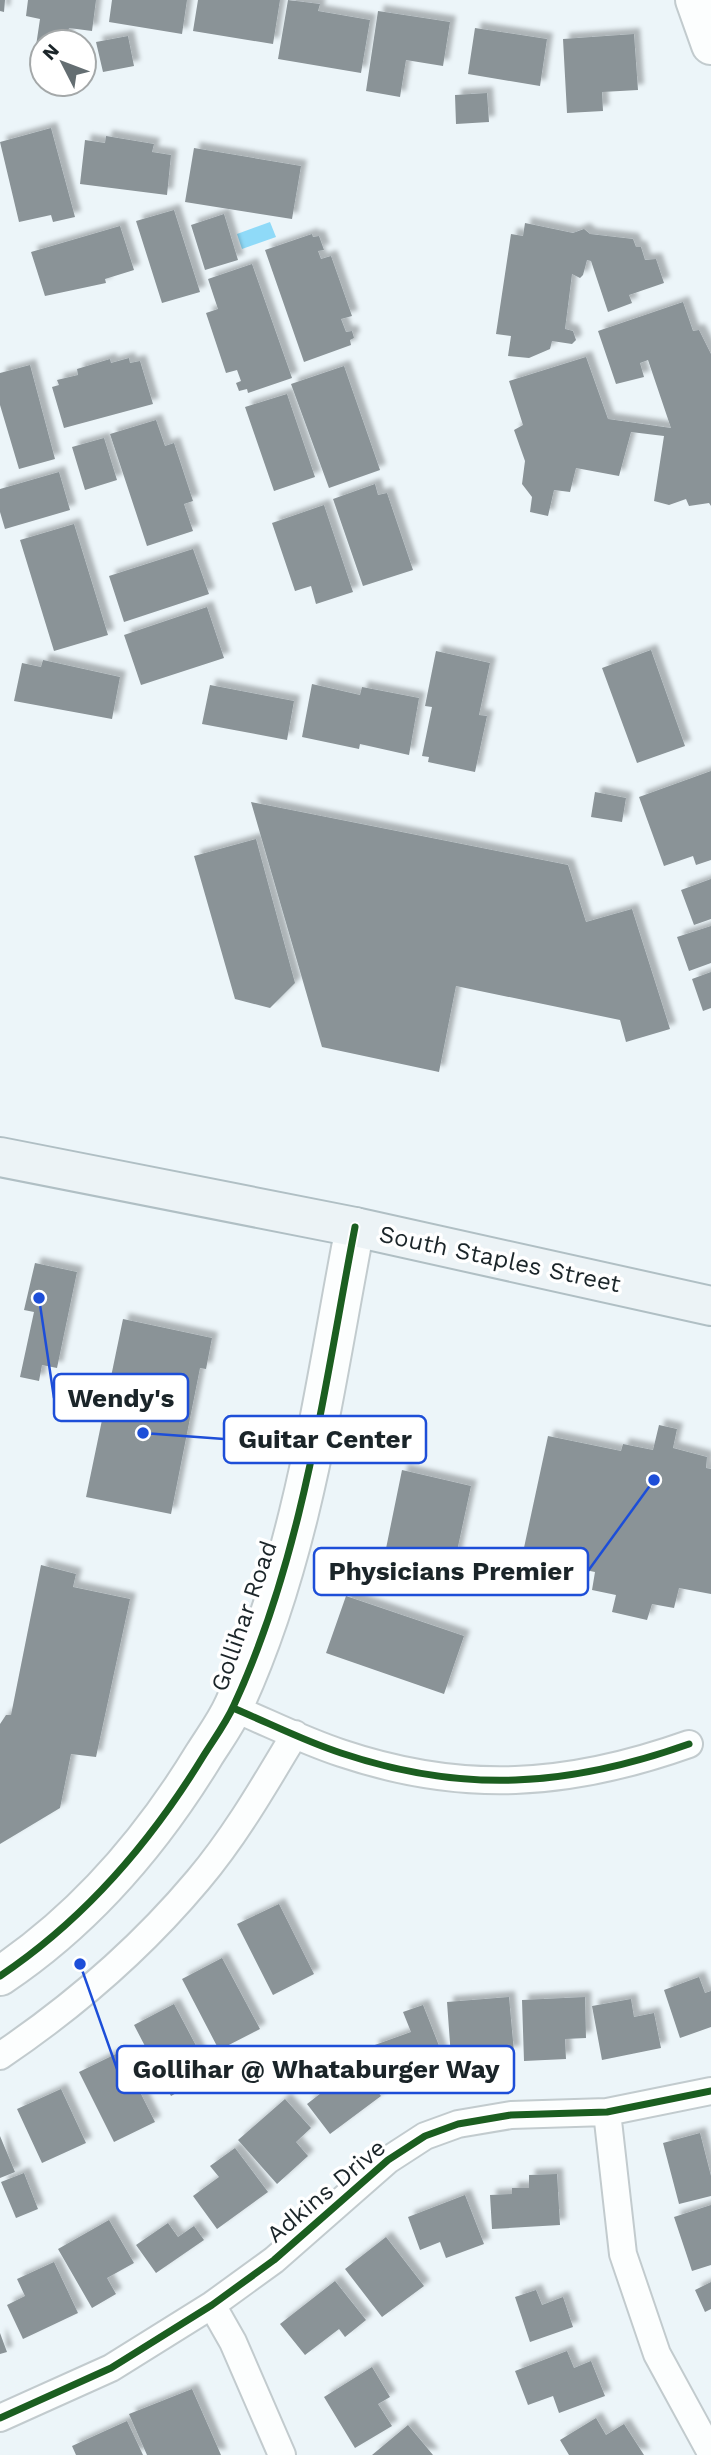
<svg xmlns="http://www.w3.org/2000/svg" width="711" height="2455" viewBox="0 0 711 2455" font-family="'Work Sans',sans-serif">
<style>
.water{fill:#8fdaf8}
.building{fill:#8a9397;filter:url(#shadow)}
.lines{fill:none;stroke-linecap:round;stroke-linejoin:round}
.minor-casing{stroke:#c2cbce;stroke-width:30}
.secondary-casing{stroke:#c2cbce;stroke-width:42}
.primary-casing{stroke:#b0bfc4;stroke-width:42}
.minor{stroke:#fcfefe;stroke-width:26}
.secondary{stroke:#fcfefe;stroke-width:38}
.primary{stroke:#ecf3f6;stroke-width:38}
.cycleway-casing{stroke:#fff;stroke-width:11}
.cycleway{stroke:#1b5e20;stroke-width:7}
.labels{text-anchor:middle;stroke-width:7;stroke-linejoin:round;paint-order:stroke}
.street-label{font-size:24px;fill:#1b2529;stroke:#fff}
.leader{fill:none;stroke:#1d4ed8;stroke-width:2.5}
.callout-dot{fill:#1d4ed8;stroke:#fff;stroke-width:2.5}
.callout{fill:#fff;stroke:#1d4ed8;stroke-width:2.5}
.callout-label{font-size:26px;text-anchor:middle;font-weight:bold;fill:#1b2529}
</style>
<defs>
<filter id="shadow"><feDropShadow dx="6" dy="-6" stdDeviation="2" flood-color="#0004"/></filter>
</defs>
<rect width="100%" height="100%" fill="#ecf5f9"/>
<!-- water -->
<path class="water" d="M270 222 276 237 242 249 237 234Z"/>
<!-- building -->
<path class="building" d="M0 0H5L4 12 0 11Z
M28 0H96L92 31 69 28 66 42H42V67L33 66 40 19 26 16Z
M112 0H187L182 34 109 22Z
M198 0H280L273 44 193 31Z
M288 0 320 4 318 11 370 20 361 73 278 59Z
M378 11 450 22 443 66 406 60 400 97 366 91Z
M475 28 547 39 540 86 468 74Z
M634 34 638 90 602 92 603 111 567 113 563 39Z
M128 36 134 66 103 72 96 42Z
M487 93 489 122 456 124 455 95Z
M51 128 75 217 53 222 51 215 19 222 0 142Z
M106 136 154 144 152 152 171 155 167 195 80 184 85 140 105 143Z
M194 148 301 166 292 219 185 202Z
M174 210 200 292 162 303 136 221Z
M224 214 238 260 205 270 191 225Z
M525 223 573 233 584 229 590 234 633 239 636 247H641L645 260 656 259 664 283 629 295 632 303 608 312 591 261 587 260 583 275 580 278 572 274 565 329 573 331 576 340 572 344 552 341 550 349 529 358 508 356 511 336 496 334 511 234 523 236Z
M120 226 134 270 105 279 106 283 45 296 31 252Z
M312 234 313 237 319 236 324 250 318 251 321 259 331 256 352 316 341 319 346 332 352 331 354 338 350 340 351 345 304 362 265 250Z
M252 264 292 378 248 393 247 389 239 391 236 383 241 381 237 370 226 373 206 313 218 309 208 279Z
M683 302 693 331 699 330 711 354V506L709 503 689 506 686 499 669 505 654 501 664 436 631 432 619 476 576 468 570 492 554 490 548 516 530 512 532 497 522 484 525 461 514 430 523 425 509 381 586 357 608 419 671 428 648 360 640 363 644 377 616 384 598 331Z
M129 358 130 363 140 361 153 404 64 428 52 387 59 385 57 380 78 375 77 369 110 359 111 363Z
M30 365 55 459 19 469 0 405V373Z
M344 366 380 470 329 488 291 384Z
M287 394 315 477 274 491 245 407Z
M156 420 165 446 174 443 193 501 184 504 193 531 147 546 110 434Z
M104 438 117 480 85 490 72 447Z
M59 472 70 510 5 529 0 512V489Z
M375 484 378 495 387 493 413 570 363 586 333 499Z
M324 505 353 592 316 604 311 586 295 591 272 523Z
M74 524 108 635 54 651 20 540Z
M193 549 209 594 124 622 109 576Z
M207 607 224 658 141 685 124 635Z
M651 650 685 746 637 763 602 668Z
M436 651 490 663 479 715 487 716 475 772 428 762 429 757 422 756 432 707 425 706Z
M43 660 120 677 112 719 14 701 22 663 41 667Z
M312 684 360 695 362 687 419 698 409 755 360 744 359 749 302 737Z
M210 685 294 701 287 740 202 724Z
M711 771V860L696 865 693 856 664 866 639 797Z
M595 792 626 798 622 822 591 817Z
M251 802 568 865 586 922 632 909 670 1029 626 1042 620 1020 456 986 439 1072 322 1047Z
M256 839 295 983 270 1008 235 999 194 856Z
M711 879V919L694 925 681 890Z
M711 926V963L689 971 677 937Z
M711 972V1008L703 1011 692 979Z
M35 1263 77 1272 57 1368 42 1365 39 1381 20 1377 34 1312 24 1310Z
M123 1319 212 1338 206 1369 200 1368 171 1514 86 1497Z
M659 1425 677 1429 673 1448 707 1457 706 1468 711 1469V1594L679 1588 674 1608 652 1604 647 1620 612 1612 616 1595 592 1590 595 1572 522 1557 548 1436 621 1451 623 1444 653 1450Z
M402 1470 471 1486 448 1593 380 1578Z
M41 1565 76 1574 73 1587 130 1599 96 1757 71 1754 60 1808 0 1844V1724L6 1715H11Z
M346 1596 464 1636 444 1694 326 1653Z
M279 1904 314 1974 273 1995 237 1924Z
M222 1958 260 2029 219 2050 182 1979Z
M699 1977 705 1993 711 1991V2027L680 2038 664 1990Z
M509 1997 514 2052 451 2057 447 2002Z
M585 1997 586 2038 565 2039 566 2059 524 2061 522 2000Z
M631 1999 634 2017 654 2013 661 2048 602 2060 592 2006Z
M174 2004 202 2057 182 2067 191 2085 171 2096 134 2025Z
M423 2005 445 2061 387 2083 372 2046 411 2032 403 2012Z
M120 2052 155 2122 114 2142 79 2072Z
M357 2065 381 2096 330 2134 307 2104Z
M61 2089 86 2143 42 2163 17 2109Z
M285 2099 311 2128 296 2142 308 2156 277 2184 238 2140Z
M700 2133 711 2176V2196L679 2204 663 2143Z
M0 2136 15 2172 0 2178Z
M235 2148 268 2192 217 2229 193 2196 219 2177 210 2166Z
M24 2173 38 2209 16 2218 1 2182Z
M557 2174 560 2225 492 2229 490 2195 512 2194V2188H529V2175Z
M465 2195 484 2244 446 2258 440 2242 420 2250 408 2217Z
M711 2205V2265L692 2271 674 2217Z
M109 2220 134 2263 107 2278 116 2294 92 2308 58 2249Z
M168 2223 178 2237 194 2226 204 2240 156 2273 136 2245Z
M386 2237 424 2286 382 2317 345 2269Z
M54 2262 78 2313 23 2339 7 2305 25 2296 17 2279Z
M335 2281 366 2320 345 2337 339 2329 305 2355 280 2324Z
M711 2282V2309L705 2312 695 2290Z
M536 2290 542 2305 563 2297 573 2327 530 2342 515 2297Z
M0 2333 7 2352 0 2354Z
M567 2351 574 2368 591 2361 605 2396 559 2413 553 2396 528 2405 515 2371Z
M372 2367 390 2397 378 2404 392 2426 355 2448 324 2397Z
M192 2389 221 2455H147L129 2414Z
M596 2418 606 2435 624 2424 644 2455H569L560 2440Z
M127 2421 143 2455H76L72 2446Z
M408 2425 433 2455H372Z"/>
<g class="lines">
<defs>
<path id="minor" d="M233 1708C269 1723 304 1741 341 1753 463 1794 568 1787 689 1744
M0 2056C74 2006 141 1948 198 1880 236 1835 265 1784 295 1734
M607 2112 623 2254 657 2354 711 2453
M212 2305 233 2342 282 2455
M0 2418 111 2368 212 2305 274 2260 388 2160 425 2136 458 2124 511 2115 607 2112 711 2091"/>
<path id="secondary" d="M695 0 711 45
M0 1976C85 1919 151 1842 204 1755 214 1739 226 1723 234 1705 303 1556 324 1388 355 1227"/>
<path id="primary" d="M0 1157 355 1227 711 1306"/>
</defs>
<!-- minor casing -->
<use href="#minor" class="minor-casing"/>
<!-- secondary casing -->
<use href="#secondary" class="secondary-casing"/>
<!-- primary casing -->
<use href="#primary" class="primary-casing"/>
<!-- minor -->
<use href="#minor" class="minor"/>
<!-- secondary -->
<use href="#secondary" class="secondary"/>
<!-- primary -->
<use href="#primary" class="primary"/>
<defs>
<path id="cycleway" d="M233 1708C269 1723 304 1741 341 1753 463 1794 568 1787 689 1744
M0 1976C85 1919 151 1842 204 1755 214 1739 226 1723 234 1705 303 1556 324 1388 355 1227
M0 2418 111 2368 212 2305 274 2260 388 2160 425 2136 458 2124 511 2115 607 2112 711 2091"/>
</defs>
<!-- cycleway casing -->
<use href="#cycleway" class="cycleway-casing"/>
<!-- cycleway -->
<use href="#cycleway" class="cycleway"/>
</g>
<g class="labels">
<!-- street labels -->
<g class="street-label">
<text transform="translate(500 1259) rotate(12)" y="8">South Staples Street</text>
<text transform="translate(244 1616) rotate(-71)" y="8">Gollihar Road</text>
<text transform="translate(326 2191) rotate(-40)" y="8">Adkins Drive</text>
</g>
</g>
<!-- callouts -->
<path class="leader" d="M39 1298L54 1398M143 1433L224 1439M654 1480L588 1571M80 1964L117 2069"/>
<g class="callout-dot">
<circle cx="39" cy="1298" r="7"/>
<circle cx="143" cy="1433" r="7"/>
<circle cx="654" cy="1480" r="7"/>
<circle cx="80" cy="1964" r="7"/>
</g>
<g class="callout">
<rect x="54" y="1374" width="134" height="47" rx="7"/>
<rect x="224" y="1416" width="202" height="47" rx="7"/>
<rect x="314" y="1548" width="274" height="47" rx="7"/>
<rect x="117" y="2046" width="397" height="47" rx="7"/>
</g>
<g class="callout-label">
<text x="121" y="1407">Wendy's</text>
<text x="325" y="1448">Guitar Center</text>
<text x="451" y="1580">Physicians Premier</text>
<text x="316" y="2078">Gollihar @ Whataburger Way</text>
</g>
<!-- north arrow -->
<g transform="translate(63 63) rotate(312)"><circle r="33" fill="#ffffff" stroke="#a4a8a9" stroke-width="2"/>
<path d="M0-5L12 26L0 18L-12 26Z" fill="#646e72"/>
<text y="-10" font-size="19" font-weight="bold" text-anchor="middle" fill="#1b2529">N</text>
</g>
</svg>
